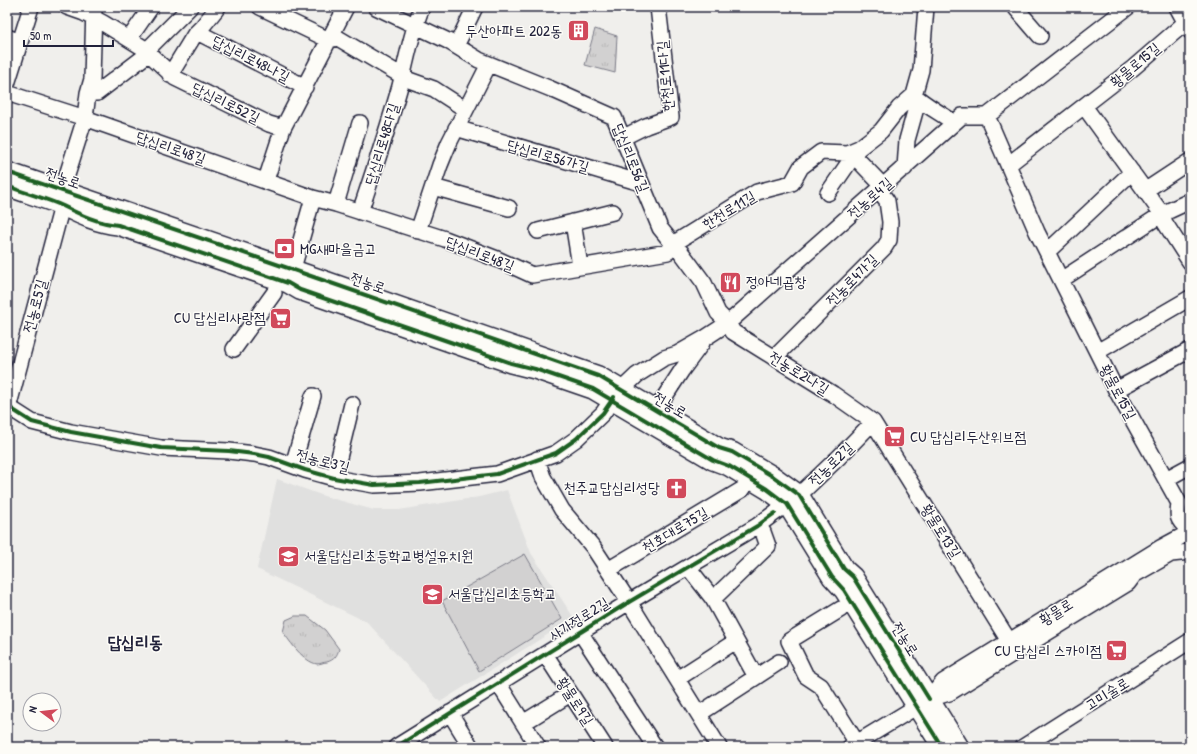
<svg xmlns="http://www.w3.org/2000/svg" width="1197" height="754" viewBox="0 0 1197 754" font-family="'Patrick Hand','Poor Story',sans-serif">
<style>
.built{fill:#e0e0df}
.grass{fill:url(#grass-tufts);stroke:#7a7a86}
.pitch{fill:#d2d1d1;stroke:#7a7a86}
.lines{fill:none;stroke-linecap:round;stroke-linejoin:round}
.minor-casing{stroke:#22223b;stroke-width:18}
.major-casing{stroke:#22223b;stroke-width:22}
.minor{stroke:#fdfcf7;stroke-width:15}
.major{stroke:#fdfcf7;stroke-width:19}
.cycleway-casing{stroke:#fdfcf7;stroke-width:6}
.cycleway{stroke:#1b5e20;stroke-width:4}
.labels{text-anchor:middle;stroke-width:3;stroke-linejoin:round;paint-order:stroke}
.poi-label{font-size:15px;fill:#22223b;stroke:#fdfcf7;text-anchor:start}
.street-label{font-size:15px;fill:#22223b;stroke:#fdfcf7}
.quarter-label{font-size:17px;font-weight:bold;fill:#22223b;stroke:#fdfcf7}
</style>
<defs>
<pattern id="grass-tufts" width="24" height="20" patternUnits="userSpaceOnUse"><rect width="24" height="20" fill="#d2d1d1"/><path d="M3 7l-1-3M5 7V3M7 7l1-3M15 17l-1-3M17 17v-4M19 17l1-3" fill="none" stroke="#b4b3b4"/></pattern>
</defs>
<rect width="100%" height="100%" fill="#f0efec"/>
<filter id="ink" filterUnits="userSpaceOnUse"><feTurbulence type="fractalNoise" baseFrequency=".025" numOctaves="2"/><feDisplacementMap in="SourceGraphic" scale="8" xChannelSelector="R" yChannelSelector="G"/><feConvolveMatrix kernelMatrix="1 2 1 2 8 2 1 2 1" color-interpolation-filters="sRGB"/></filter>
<g filter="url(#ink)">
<!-- built -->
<path class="built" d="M277 479 324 496 374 510H399L479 497 507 490 531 553 574 618 440 702 367 622 257 569Z"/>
<!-- grass -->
<path class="grass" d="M595 29 617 36 615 73 585 65Z
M295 616H307L325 630 339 649C337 656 334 660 327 662 324 662 320 664 317 664 304 662 290 642 283 632L286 620Z"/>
<!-- pitch -->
<path class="pitch" d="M525 554 562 619 479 671 442 601Z"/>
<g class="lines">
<defs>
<path id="minor" d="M67 7 84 13 103 23 142 47 175 78 269 124 283 128
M260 7 329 40 338 38 409 80 434 89 465 109
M376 7 448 41 479 60 551 89 614 117 660 228 673 244 681 252 704 283 718 313 728 323 733 332 833 394 873 422 1009 641
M1015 7 1040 36
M1177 7 1190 31
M197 32 305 87
M7 37 20 42
M129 39 151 7
M456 46 475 7
M146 51 190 7
M170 75 195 34 202 27 218 7
M7 84 31 7
M7 93 85 118 313 198 336 204 445 239 497 259 532 275 668 252 673 244 757 192 792 183 801 167 821 152 847 153 859 148 881 131 899 108 914 95 921 70 926 7
M88 93H97L148 54
M914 95C926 106 941 113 954 123
M1084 106 1162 214 1165 223 1190 262
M987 116 1037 232 1115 388 1179 503C1177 517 1177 520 1188 529
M456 128 641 183
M622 138 646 126 671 117 658 7
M1008 165 1133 68 1185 23
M905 168 907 140 916 108 914 95
M266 180 283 128 346 7
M433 187 509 208
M1146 190 1190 161
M828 193 850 161 847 153
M336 204 360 123
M360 212C374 170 388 129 400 86 407 59 411 33 422 7
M573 222 580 266
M418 231 440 165 449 143 489 64
M538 231 613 212
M1047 252 1132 172
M290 279 313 198
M1061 280 1162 214 1190 201
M234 349 274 293
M1097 352 1190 298
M774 358 884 248 889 240 890 222 887 201 882 194 883 186 857 159 847 153
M1116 390 1190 350
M7 406 32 422 71 432 161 448 229 451 254 454 269 457 305 470 334 478 374 485 420 483 497 474 556 453 576 439 603 413 614 397 637 375 664 358 677 354 705 338 728 323 962 116H987L1128 7
M656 410 682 370 702 343
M7 412 62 206V191L85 118 88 93 92 79 94 7
M537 459 543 477 562 510 593 547 629 602 719 747
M293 465 313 396
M334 478 352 404
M1166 479 1190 466
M688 567 713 599 756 677
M608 570 743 489
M713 599 768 546 763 532 757 526
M841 609 789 641 806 676 821 686 857 743
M580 632 655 747
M545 654 605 747
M677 679 736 641
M498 683 538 747
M929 699 943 682 1162 547 1188 533
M450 713 471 747
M699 714 779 662
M523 723 570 694
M396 747 629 602 757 526 799 495 839 457 873 422
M850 747 929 699 949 693 1128 583 1134 575 1171 554 1190 552
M1023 747 1190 641"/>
<path id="major" d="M7 172 282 266 598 376 719 448 732 452 774 477 799 495 844 569 853 577 959 747
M7 186C25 193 45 198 63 206 81 215 98 223 118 225L288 283 300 290 511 363 535 369 593 389 713 460 729 466 767 489 787 504 832 577 844 590 942 747"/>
</defs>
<!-- minor casing -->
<use href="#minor" class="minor-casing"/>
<!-- major casing -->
<use href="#major" class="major-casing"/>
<!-- minor -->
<use href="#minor" class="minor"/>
<!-- major -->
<use href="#major" class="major"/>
<defs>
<path id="cycleway" d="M7 172 282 266 598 376 719 448 732 452 774 477 799 495 844 569 853 577 929 699
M7 186C25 193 45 198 63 206 81 215 98 223 118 225L288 283 300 290 511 363 535 369 593 389 713 460 729 466 767 489 787 504 832 577 844 590 942 747
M7 406 32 422 71 432 161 448 229 451 254 454 269 457 305 470 334 478 374 485 420 483 497 474 556 453 576 439 603 413 614 397
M396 747 629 602 757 526 775 513"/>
</defs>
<!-- cycleway casing -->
<use href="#cycleway" class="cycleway-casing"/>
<!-- cycleway -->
<use href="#cycleway" class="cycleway"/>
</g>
</g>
<!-- icons -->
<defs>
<symbol id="building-square" viewBox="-11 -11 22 22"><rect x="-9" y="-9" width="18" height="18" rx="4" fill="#d1495b" stroke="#fdfcf7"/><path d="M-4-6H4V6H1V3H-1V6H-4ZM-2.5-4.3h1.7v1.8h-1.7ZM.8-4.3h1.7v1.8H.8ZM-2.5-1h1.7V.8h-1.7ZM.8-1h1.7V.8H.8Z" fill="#fff"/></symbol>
<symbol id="bank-square" viewBox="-11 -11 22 22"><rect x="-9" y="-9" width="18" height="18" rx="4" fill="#d1495b" stroke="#fdfcf7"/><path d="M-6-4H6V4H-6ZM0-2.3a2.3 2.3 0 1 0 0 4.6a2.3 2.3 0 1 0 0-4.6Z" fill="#fff"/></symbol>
<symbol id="restaurant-square" viewBox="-11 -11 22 22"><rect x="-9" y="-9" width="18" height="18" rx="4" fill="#d1495b" stroke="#fdfcf7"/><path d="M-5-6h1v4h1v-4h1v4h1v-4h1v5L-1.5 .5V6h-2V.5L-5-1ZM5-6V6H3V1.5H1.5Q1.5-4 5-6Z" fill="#fff"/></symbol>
<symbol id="supermarket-square" viewBox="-11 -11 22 22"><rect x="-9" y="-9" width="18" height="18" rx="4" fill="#d1495b" stroke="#fdfcf7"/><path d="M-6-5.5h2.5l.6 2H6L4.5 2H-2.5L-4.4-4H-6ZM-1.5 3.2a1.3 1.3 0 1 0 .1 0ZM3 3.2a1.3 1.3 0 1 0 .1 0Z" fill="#fff"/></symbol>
<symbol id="church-square" viewBox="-11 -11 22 22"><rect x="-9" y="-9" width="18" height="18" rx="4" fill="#d1495b" stroke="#fdfcf7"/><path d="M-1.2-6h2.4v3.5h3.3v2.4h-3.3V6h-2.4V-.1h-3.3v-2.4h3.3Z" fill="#fff"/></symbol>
<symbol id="school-square" viewBox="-11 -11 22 22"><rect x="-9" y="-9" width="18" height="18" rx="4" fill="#d1495b" stroke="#fdfcf7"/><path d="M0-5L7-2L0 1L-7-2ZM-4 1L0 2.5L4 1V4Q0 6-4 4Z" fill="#fff"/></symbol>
</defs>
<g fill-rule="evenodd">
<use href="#building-square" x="566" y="18" width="25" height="25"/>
<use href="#bank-square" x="272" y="236" width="25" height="25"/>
<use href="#restaurant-square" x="718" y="270" width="25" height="25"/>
<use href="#supermarket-square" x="268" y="306" width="25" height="25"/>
<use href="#supermarket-square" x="882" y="424" width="25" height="25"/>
<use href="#church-square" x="664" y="476" width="25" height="25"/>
<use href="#school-square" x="276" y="544" width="25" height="25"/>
<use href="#school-square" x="420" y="582" width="25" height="25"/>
<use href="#supermarket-square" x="1104" y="638" width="25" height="25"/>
</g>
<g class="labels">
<!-- poi labels -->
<g class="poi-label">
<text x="562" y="36" text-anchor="end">두산아파트 202동</text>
<text x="300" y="254">MG새마을금고</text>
<text x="746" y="287">정아네곱창</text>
<text x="266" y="323" text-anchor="end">CU 답십리사랑점</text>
<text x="910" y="442">CU 답십리두산위브점</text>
<text x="660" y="493" text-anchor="end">천주교답십리성당</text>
<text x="304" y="561">서울답십리초등학교병설유치원</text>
<text x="448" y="599">서울답십리초등학교</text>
<text x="1102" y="656" text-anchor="end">CU 답십리 스카이점</text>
</g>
<!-- street labels -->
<g class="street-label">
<text transform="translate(251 59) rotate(27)" y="5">답십리로48나길</text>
<text transform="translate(1135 65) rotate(-40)" y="5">황물로15길</text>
<text transform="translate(665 76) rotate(-95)" y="5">한천로11다길</text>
<text transform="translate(226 103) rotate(26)" y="5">답십리로52길</text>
<text transform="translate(382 144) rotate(-73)" y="5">답십리로48다길</text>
<text transform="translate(171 148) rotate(19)" y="5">답십리로48길</text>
<text transform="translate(548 156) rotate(16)" y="5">답십리로56가길</text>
<text transform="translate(631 158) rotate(68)" y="5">답십리로56길</text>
<text transform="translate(63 178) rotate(19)" y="5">전농로</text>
<text transform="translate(870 198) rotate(-41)" y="5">전농로4길</text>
<text transform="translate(729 210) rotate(-31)" y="5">한천로11길</text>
<text transform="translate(480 254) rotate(21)" y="5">답십리로48길</text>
<text transform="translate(852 280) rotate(-45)" y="5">전농로4가길</text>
<text transform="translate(368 283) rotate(19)" y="5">전농로</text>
<text transform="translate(35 306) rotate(-75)" y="5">전농로5길</text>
<text transform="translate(799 373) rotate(32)" y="5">전농로2나길</text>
<text transform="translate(1118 392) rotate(62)" y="5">황물로15길</text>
<text transform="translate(670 405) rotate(31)" y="5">전농로</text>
<text transform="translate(323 461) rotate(15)" y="5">전농로3길</text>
<text transform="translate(831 464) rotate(-44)" y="5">전농로2길</text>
<text transform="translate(675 530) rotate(-31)" y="5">천호대로75길</text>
<text transform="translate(941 531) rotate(58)" y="5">황물로13길</text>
<text transform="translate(1056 612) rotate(-32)" y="5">황물로</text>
<text transform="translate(579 619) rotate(-32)" y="5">사가정로2길</text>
<text transform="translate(905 639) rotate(58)" y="5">전농로</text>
<text transform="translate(1107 694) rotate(-32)" y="5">고미술로</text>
<text transform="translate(575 701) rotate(57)" y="5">황물로9길</text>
</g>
<!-- quarter labels -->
<g class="quarter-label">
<text x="135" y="648">답십리동</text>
</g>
</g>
<!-- margin -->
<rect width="1197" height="754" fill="none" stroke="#fdfcf7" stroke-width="24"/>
<rect x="12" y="12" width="1173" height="730" fill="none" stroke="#22223b" stroke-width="1.5" filter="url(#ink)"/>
<!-- north arrow -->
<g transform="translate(42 712) rotate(285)"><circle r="19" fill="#fdfcf7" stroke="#a5a5ac"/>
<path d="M0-3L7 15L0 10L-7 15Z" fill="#d1495b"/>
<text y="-6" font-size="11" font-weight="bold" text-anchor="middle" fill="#22223b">N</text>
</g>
<!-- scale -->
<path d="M24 40v6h89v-6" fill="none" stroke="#22223b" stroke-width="2"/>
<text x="30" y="40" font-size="12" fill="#22223b" stroke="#fdfcf7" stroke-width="3" paint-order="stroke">50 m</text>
</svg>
